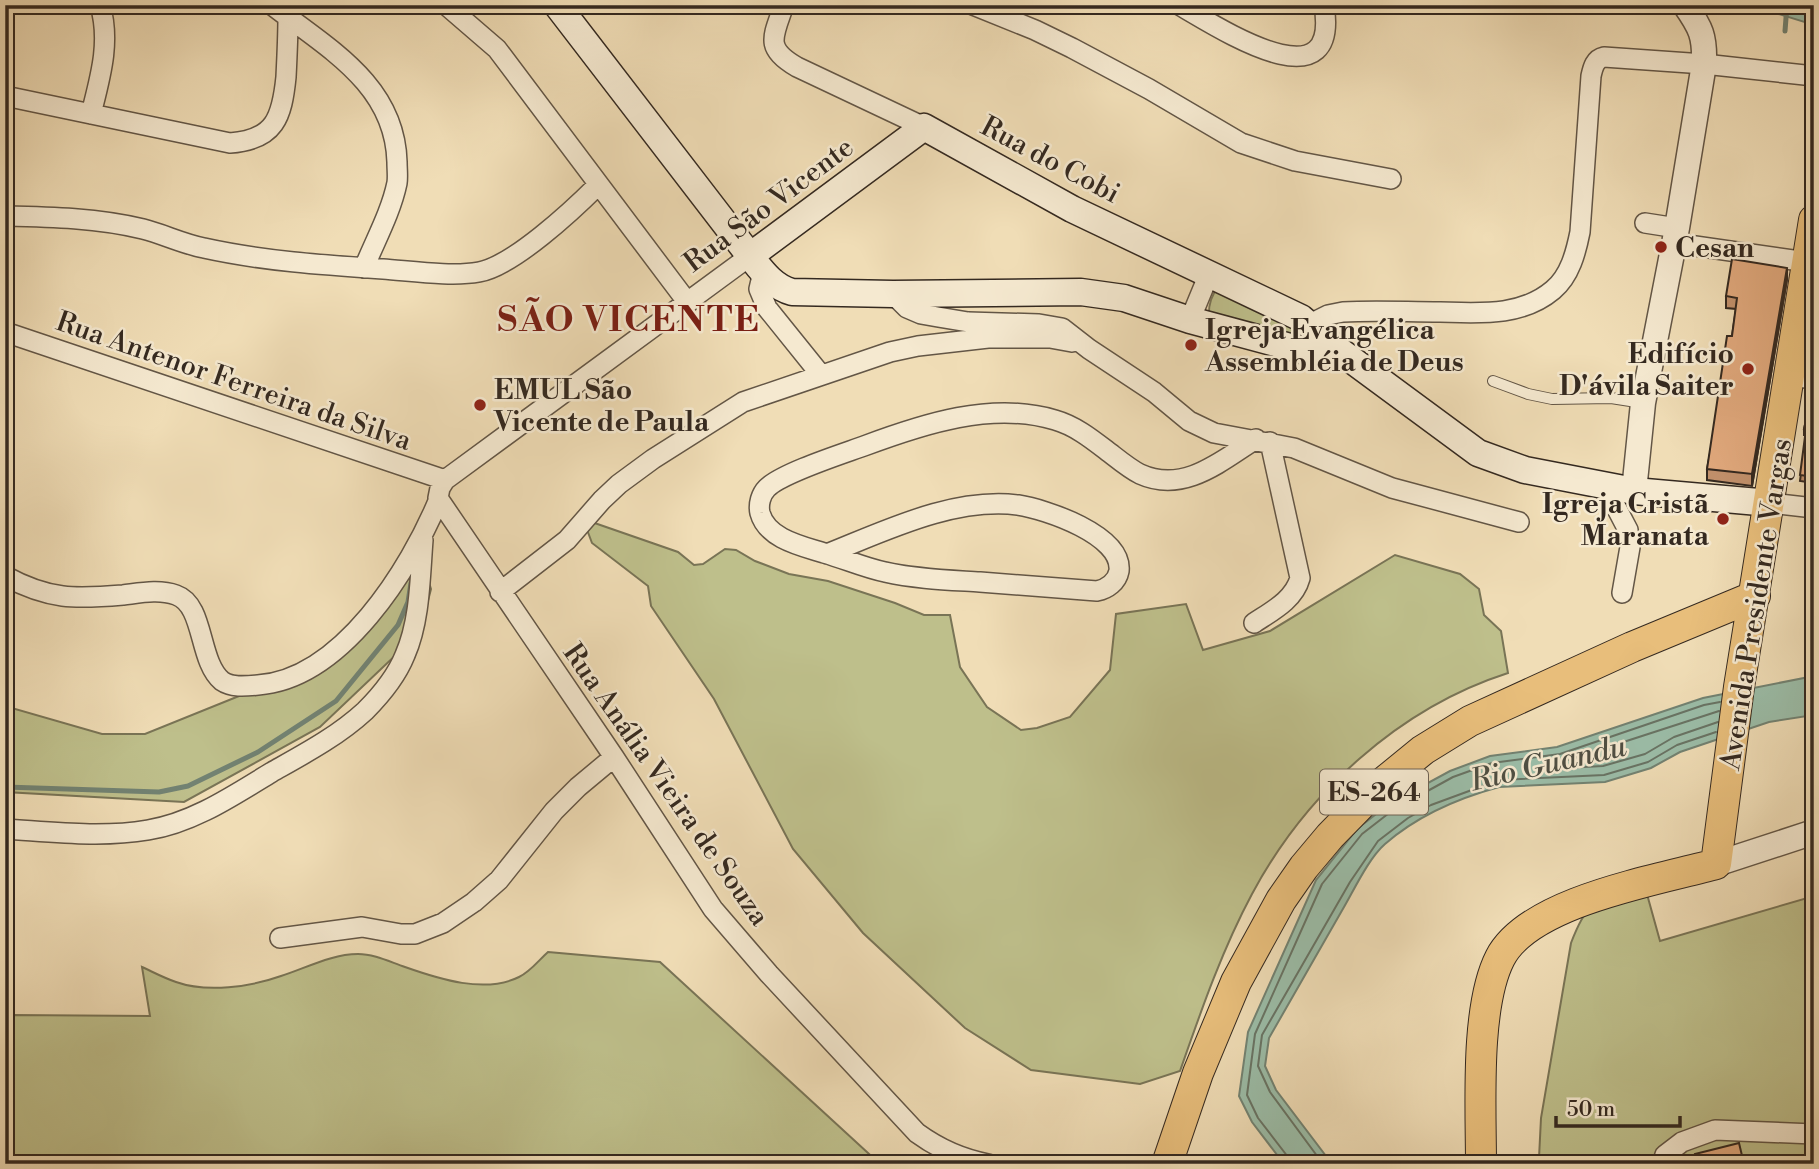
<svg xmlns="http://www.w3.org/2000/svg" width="1819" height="1169" viewBox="0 0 1819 1169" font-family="'Libre Bodoni',serif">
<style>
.green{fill:#bebf8b;stroke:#797456;stroke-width:2}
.water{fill:#9bbda8;stroke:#728272;stroke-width:2}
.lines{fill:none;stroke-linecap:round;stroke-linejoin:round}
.shore{stroke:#687364;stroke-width:2}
.stream{stroke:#728272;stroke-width:5}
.service-casing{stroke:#635646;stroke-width:12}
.minor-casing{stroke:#635646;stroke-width:22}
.tertiary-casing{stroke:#635646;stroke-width:27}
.secondary-casing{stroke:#342920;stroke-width:29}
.primary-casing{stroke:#342920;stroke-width:32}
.service{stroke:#f5e9d0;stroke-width:10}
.minor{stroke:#f5e9d0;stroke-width:19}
.tertiary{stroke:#f5e9d0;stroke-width:24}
.secondary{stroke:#f5e9d0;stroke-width:26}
.primary{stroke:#e8be7b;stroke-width:30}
.wall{fill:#c2916c;stroke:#342920;stroke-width:2}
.shaded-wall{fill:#9e7658;stroke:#342920;stroke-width:2}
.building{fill:#e1a97d;stroke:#342920;stroke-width:2}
.poi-dot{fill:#8f2418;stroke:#f5e9d0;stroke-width:2.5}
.labels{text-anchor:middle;stroke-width:5;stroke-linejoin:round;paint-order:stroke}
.shield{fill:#f5e9d0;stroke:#6e6355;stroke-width:2}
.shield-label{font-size:26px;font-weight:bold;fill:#342920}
.street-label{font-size:28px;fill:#342920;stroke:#f5e9d0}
.poi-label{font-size:28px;font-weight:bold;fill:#342920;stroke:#f5e9d0;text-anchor:start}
.water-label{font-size:30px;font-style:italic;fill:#4e4e42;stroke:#f5e9d0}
.district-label{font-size:35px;font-weight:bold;letter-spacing:2px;fill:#7a1f14;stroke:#f5e9d0}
</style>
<rect width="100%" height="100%" fill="#f0ddb6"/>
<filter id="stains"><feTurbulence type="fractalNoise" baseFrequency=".00286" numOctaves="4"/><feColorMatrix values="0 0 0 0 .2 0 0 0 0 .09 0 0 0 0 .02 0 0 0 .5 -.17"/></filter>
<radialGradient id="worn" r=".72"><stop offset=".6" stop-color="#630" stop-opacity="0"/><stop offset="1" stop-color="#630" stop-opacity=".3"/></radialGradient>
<!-- green -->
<path class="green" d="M1218 287 1258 303 1311 340 1209 318C1208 306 1211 296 1218 287Z
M583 519 678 552 694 565 703 564 725 549 736 550 755 561 789 574 828 581 895 603 924 615H950L960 667 987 707 1021 730 1037 728 1070 717 1110 670 1116 614 1186 604 1203 650 1270 631 1395 555 1460 574 1479 589 1484 615 1501 631 1508 673C1399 708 1306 793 1252 894 1222 950 1201 1011 1180 1071L1140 1084 1031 1070 965 1028 863 933 793 849 714 699 651 606 648 586 592 543Z
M406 557 422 560 431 589 420 632 320 727 184 802 5 792V706L102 734H145L244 694 307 678Z
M1645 887 1660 941 1814 896V1164H1501L1502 1161 1539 1158 1541 1118 1571 943C1589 895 1598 900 1645 887Z
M548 952 660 962 880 1164H5V1017L11 1015 150 1016 142 967C153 972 164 978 176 982 207 993 250 987 281 976 306 968 332 954 358 954 374 954 390 962 405 967 439 979 485 994 519 977 530 972 539 960 548 952Z"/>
<!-- water -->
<path class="water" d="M1762 5H1814V25L1769 11Z
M1814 676V715L1769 722 1680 752 1651 768 1605 782 1499 787C1459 798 1417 816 1385 844 1369 858 1355 888 1344 907 1319 951 1294 994 1269 1038L1265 1066 1276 1090 1332 1164H1284L1252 1122 1239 1096 1248 1032 1316 880 1357 829 1389 804 1450 771 1490 756 1557 747 1703 698Z"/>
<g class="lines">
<!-- shore -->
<path class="shore" d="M1718 722 1674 737 1645 754 1603 766 1566 768 1563 765 1565 761 1719 711
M1289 1164 1288 1157 1258 1118 1247 1095 1255 1034 1322 884 1362 834 1393 810 1453 777 1492 763 1560 754 1704 705 1720 702
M1323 1164 1270 1092 1258 1066 1262 1035 1350 882 1378 841 1408 818 1431 805 1499 780 1604 775 1648 762 1677 745 1716 732"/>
<!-- stream -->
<path class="stream" d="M1785 31 1787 5
M5 787 159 792 188 786 258 752 336 701 398 625 408 602 411 583"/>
<defs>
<path id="service" d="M1493 381 1528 394 1552 399 1611 398 1643 403"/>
<path id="minor" d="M272 5C327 48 395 84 397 162 397 169 398 177 397 183 391 212 375 241 364 268
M446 5 497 49 688 303
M784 5C773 37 764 48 797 67L924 127
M973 5 1035 30 1072 48 1149 89 1241 143 1295 161 1391 179
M1179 5C1216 26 1341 109 1324 5
M5 96 230 143C275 140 282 117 286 77 287 57 288 37 288 17
M91 114C100 78 111 42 100 5
M5 216C51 217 98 218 143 229 163 234 183 244 204 248 263 261 323 265 383 269 411 271 452 277 479 272 513 266 573 210 598 185
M1645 223 1677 228
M1674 243 1814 263
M750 256 445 480 440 488 438 498 614 757 713 909 769 974 917 1133C939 1149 961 1159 988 1164
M763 272 759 289 767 308 821 375
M893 294 907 308 921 314 938 317 968 322 1039 324 1062 328 1089 349 1154 392 1189 421 1214 433 1294 448 1392 488 1519 522
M1190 320 1209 274
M1310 324 1328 315 1343 312C1375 310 1407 312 1440 312 1479 313 1521 317 1553 290 1570 276 1576 252 1580 232L1591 76C1593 67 1595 59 1604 57L1704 64 1814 76
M5 332 445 480
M1790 376 1814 379
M1605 486 1628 530 1630 547 1622 593
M1770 503 1814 508
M827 554C885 531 953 497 1018 505 1045 509 1123 535 1119 571 1117 582 1107 589 1097 591 1058 588 1019 585 980 582 949 580 916 579 885 572 865 568 845 559 824 553 802 546 767 539 760 513 758 504 761 494 767 488 782 473 842 454 864 446 923 424 992 401 1055 420 1076 426 1093 440 1110 453 1119 460 1130 469 1140 474 1184 494 1221 461 1256 439
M5 576C49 600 75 599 123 595 140 593 159 589 176 595 205 605 198 661 222 681 232 688 247 686 258 685 342 679 410 569 439 499
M500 592 567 540 602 500 619 484 653 459 743 402 890 352 918 346 988 338H1050L1072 342
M1254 623C1272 611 1294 600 1300 578L1270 442
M5 829C53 832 101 838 148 830 193 823 234 795 272 772 304 754 338 736 365 711 380 696 397 675 405 655 420 621 420 578 423 540
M280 938 362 927 401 934H415L443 923 474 902 499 880 554 811 578 787 614 757
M1662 1164 1665 1155 1682 1142 1715 1130 1814 1134"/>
<path id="tertiary" d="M1634 491 1643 403 1677 228 1704 64C1705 36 1701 28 1685 5
M1716 864 1814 832"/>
<path id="secondary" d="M557 5 750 256C762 271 773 287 792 292L893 294 1081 292 1124 298 1190 320 1305 351 1337 349
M750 256 924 127 1072 209 1301 318 1337 349 1478 453 1525 470 1634 491 1770 503"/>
<path id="primary" d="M1167 1164 1198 1073 1236 982 1281 900 1304 867 1330 836 1380 785 1423 750 1470 721 1632 647 1755 596
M1481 1164C1481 1107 1475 1007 1500 958 1529 901 1658 880 1716 864L1739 687 1814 220"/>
</defs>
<!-- service casing -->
<use href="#service" class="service-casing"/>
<!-- minor casing -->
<use href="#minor" class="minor-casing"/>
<!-- tertiary casing -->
<use href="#tertiary" class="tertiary-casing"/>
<!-- secondary casing -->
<use href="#secondary" class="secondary-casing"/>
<!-- primary casing -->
<use href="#primary" class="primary-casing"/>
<!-- service -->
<use href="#service" class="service"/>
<!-- minor -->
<use href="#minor" class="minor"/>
<!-- tertiary -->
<use href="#tertiary" class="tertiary"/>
<!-- secondary -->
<use href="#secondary" class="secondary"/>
<!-- primary -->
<use href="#primary" class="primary"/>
</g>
<!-- wall -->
<path class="wall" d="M1787 279 1752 486 1707 480V469L1732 336 1736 309 1726 308V296Z
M1814 387V483L1800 481 1806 435H1804V429Z"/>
<!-- shaded-wall -->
<path class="shaded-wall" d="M1787 268V279L1752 486V474Z"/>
<!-- building -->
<path class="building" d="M1732 259 1787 268 1752 474 1707 469 1727 336H1732L1737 298 1726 296Z
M1813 387H1814V477L1800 475 1806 429H1804Z
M1739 1143 1744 1164H1697L1695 1154Z"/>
<!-- markers -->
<g class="poi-dot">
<circle cx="1661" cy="247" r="7"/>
<circle cx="1191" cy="345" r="7"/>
<circle cx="1748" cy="369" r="7"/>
<circle cx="480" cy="405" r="7"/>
<circle cx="1723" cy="519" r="7"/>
</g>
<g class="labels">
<!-- shield labels -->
<rect class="shield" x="1320" y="769.5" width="108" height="45" rx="5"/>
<g class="shield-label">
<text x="1374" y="801">ES-264</text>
</g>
<!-- street labels -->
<g class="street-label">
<text transform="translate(1051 159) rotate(28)" y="10">Rua do Cobi</text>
<text transform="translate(768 204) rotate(-37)" y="10">Rua São Vicente</text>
<text transform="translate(234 380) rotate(19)" y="10">Rua Antenor Ferreira da Silva</text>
<text transform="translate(1755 604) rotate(-81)" y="10">Avenida Presidente Vargas</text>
<text transform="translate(667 784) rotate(55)" y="10">Rua Anália Vieira de Souza</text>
</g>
<!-- poi labels -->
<g class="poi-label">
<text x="1675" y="257">Cesan</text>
<text x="1205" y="339">Igreja Evangélica<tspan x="1205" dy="32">Assembléia de Deus</tspan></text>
<text x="1734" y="363" text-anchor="end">Edifício<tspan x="1734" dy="32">D'ávila Saiter</tspan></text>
<text x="494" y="399">EMUL São<tspan x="494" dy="32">Vicente de Paula</tspan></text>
<text x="1709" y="513" text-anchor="end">Igreja Cristã<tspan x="1709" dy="32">Maranata</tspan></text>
</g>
<!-- water labels -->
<g class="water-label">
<text transform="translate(1548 763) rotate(-13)" y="10">Rio Guandu</text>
</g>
<!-- district labels -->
<g class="district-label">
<text x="629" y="331">SÃO VICENTE</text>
</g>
</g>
<!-- margin -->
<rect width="1819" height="1169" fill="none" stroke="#f0ddb6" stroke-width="28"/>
<rect x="7" y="7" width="1805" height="1155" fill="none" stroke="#342920" stroke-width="3.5"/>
<rect x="14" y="14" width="1791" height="1141" fill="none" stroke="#342920" stroke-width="2"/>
<!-- scale -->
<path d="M1556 1116v10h124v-10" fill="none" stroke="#342920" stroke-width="3.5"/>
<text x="1567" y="1116" font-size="21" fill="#342920" stroke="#f5e9d0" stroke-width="5" paint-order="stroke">50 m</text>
<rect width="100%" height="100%" filter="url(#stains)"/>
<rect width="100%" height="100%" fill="url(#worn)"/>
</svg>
